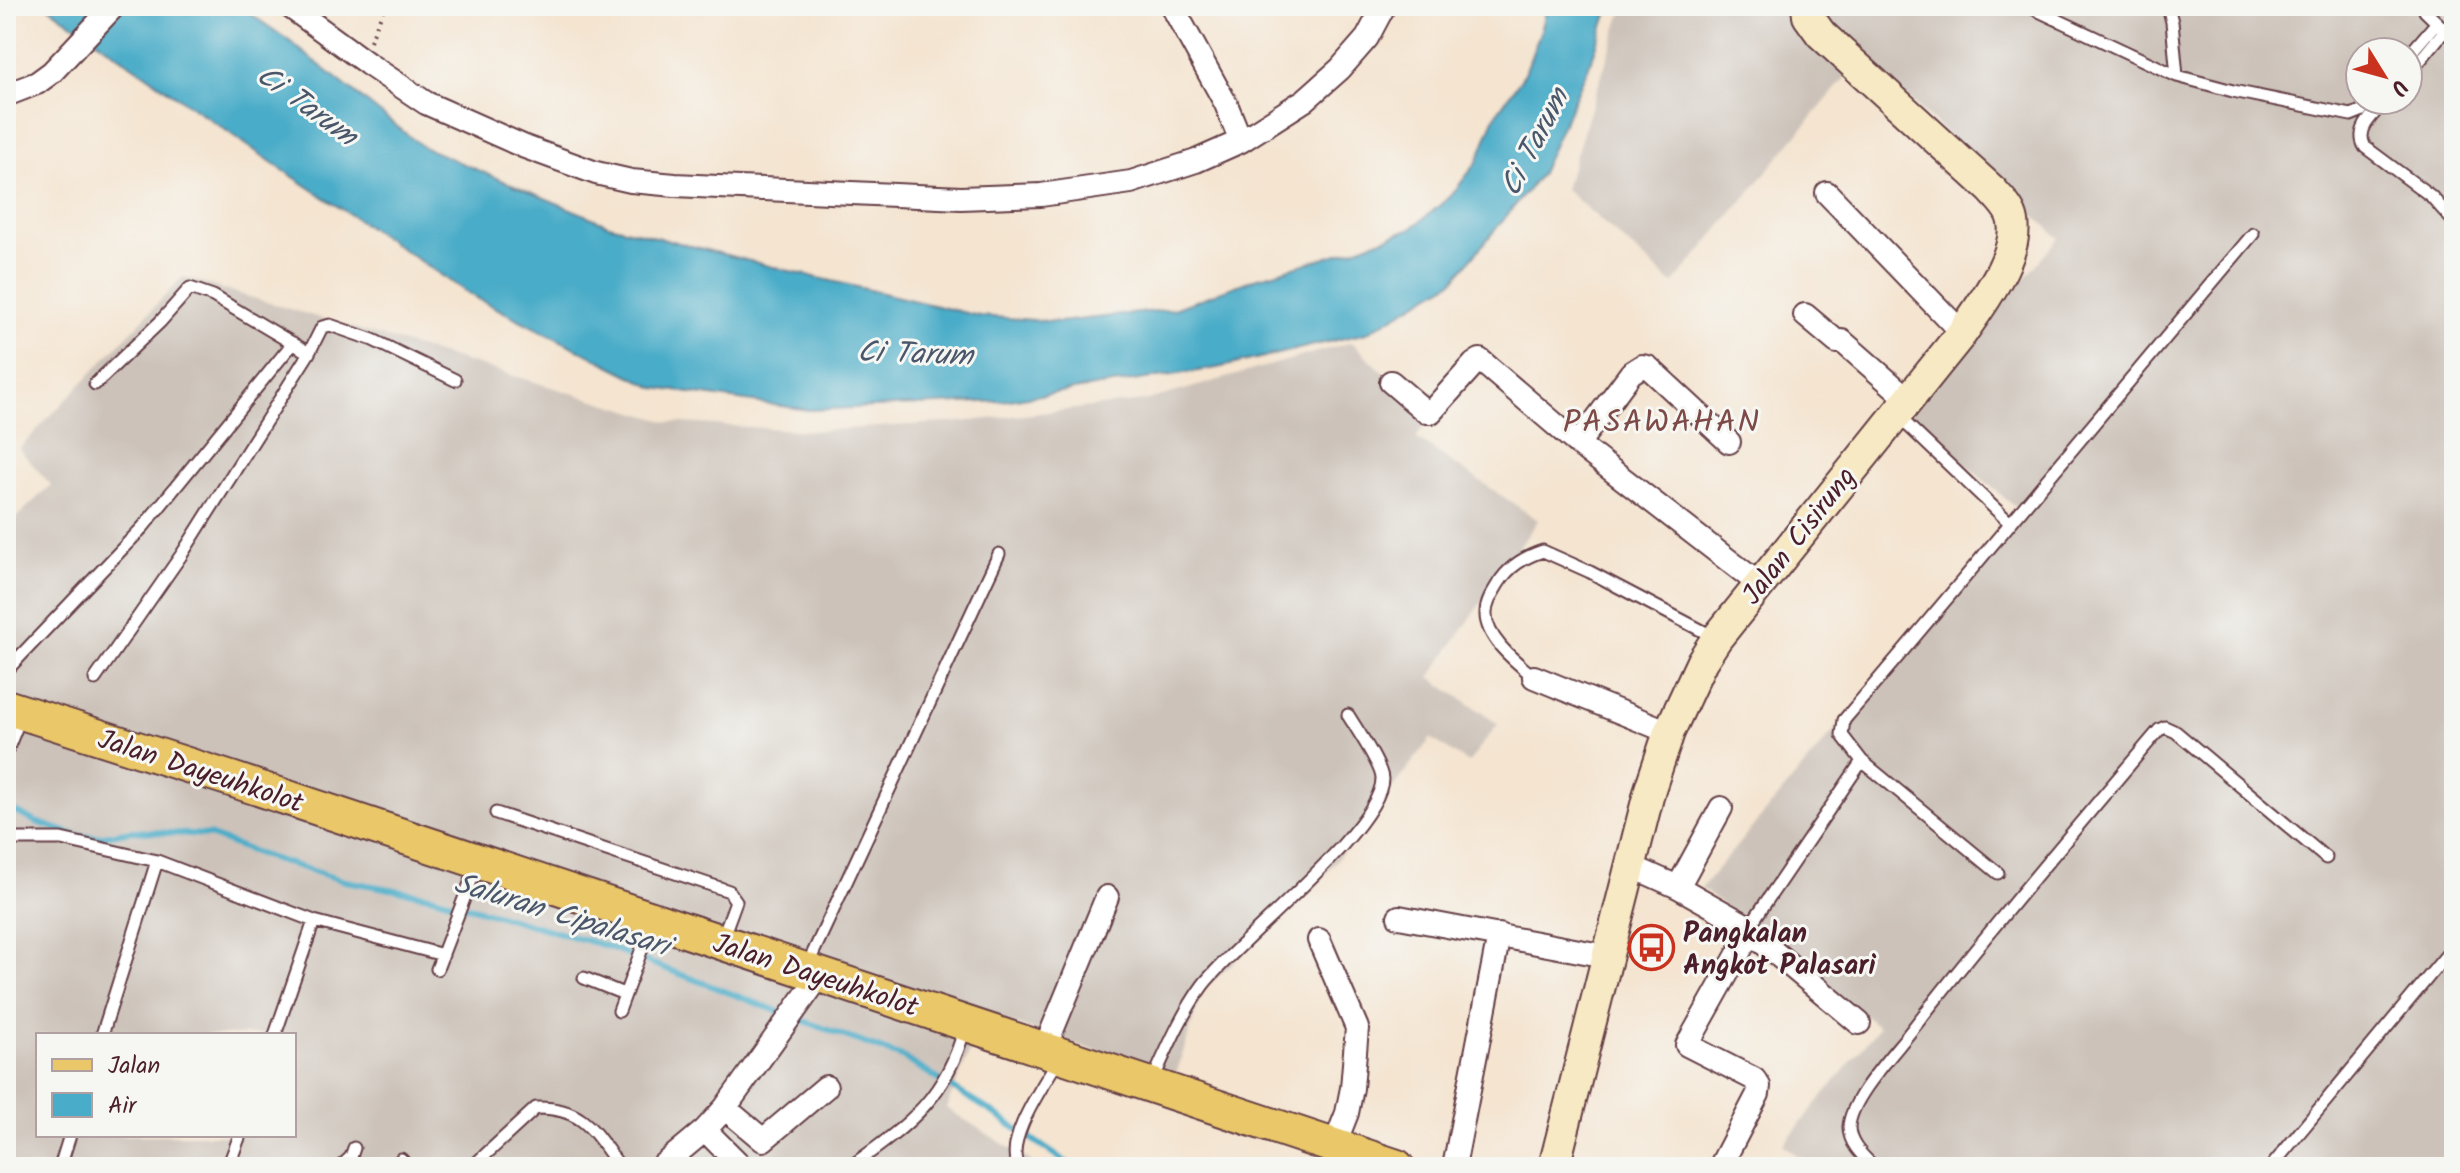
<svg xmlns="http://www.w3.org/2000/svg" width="2460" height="1173" viewBox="0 0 2460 1173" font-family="Kalam,sans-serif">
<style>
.industrial{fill:#ccc2b9;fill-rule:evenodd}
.water{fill:#49acc8;stroke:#4a667a;stroke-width:2}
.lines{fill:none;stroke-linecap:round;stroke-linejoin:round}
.stream{stroke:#49acc8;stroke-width:6}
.lane-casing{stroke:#643d44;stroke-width:15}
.street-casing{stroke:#643d44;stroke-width:26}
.secondary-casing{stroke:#643d44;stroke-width:34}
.primary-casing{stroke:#643d44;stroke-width:38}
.path{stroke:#643d44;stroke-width:4;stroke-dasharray:2 6;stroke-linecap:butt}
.lane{stroke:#fff;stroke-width:11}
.street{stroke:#fff;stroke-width:22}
.secondary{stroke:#f7e9c3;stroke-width:30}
.primary{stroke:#eac769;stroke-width:34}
.labels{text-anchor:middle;stroke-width:6;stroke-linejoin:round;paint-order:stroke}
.street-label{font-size:28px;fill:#4a1f2b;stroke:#f6f6f2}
.poi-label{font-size:28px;font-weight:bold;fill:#4a1f2b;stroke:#f6f6f2;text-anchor:start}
.water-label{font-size:30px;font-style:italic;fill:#4a576a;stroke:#f6f6f2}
.quarter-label{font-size:32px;letter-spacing:2px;fill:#7d4a48;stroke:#f6f6f2}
</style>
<rect width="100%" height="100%" fill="#f6f6f2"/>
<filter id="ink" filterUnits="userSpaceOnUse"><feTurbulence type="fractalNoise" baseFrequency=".0125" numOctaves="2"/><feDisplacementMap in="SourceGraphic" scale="16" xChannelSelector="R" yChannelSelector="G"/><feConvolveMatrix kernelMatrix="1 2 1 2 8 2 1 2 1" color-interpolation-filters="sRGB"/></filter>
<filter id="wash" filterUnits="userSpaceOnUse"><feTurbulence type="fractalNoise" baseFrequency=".006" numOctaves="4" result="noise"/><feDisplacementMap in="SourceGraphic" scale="32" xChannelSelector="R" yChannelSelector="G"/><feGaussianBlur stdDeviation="1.8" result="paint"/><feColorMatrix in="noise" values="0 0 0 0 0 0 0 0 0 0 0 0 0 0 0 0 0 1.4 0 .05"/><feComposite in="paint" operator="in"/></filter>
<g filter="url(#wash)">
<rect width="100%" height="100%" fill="#f4e4d0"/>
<!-- industrial -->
<path class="industrial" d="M1624 6H2454V1167H1814L1783 1145 1879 1027 1701 888 2020 511 1908 416 2059 238 1863 56 1673 284 1565 189ZM2360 52H2408V100H2360Z
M183 277 668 422 812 431 961 422 1145 401 1352 342 1429 417 1416 438 1538 520 1430 677 1498 724 1468 763 1431 738 1314 889 1203 990 1175 1077 985 1014 946 1108 1040 1167H6V527L51 485 19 449ZM38 1035H294V1135H38Z"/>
<!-- water -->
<path class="water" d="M47 6H239L288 40 423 147 609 225 785 270 979 316 1060 322 1174 309 1257 278 1355 249 1412 228 1450 197 1477 162 1495 116 1525 73 1543 24 1547 6H1610L1592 59 1540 175 1453 281 1366 333 1217 368 1002 401 809 410 655 388 474 297 280 168Z"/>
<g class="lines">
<!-- stream -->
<path class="stream" d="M6 807 36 822 78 836 98 837 131 831 209 835 264 856 345 881 430 896 606 946 785 1014
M796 1018 902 1057 992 1112 1073 1167"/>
</g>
</g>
<g filter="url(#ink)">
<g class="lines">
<defs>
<path id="lane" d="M2028 6 2177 76 2233 91 2351 115 2361 111 2370 100
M2168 6 2172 22 2177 76
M2424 6 2425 11 2454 39
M2408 56 2437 22
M2408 75 2445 30
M2387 100C2375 113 2354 129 2365 147L2431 196 2454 222
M309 353 322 327 330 325 373 340 455 380
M1898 416 2010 523
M6 671 143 527 293 343
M1534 677C1516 662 1485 638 1486 613 1486 603 1493 592 1498 584 1509 566 1524 557 1543 551L1590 572 1714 637
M95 679 182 554 309 353 213 296 190 288 160 322 95 384
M6 753 21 716
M1862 761 1998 873
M496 813 729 891 736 901 722 939
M6 839H61L157 861 314 921 443 955
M1749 927 1862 761 1842 735 1844 720C1982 559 2116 396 2253 234
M807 966 999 554
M437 969 477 865
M584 978 624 994
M619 1011 651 924
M102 1035 157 861
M275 1035 314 921
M1152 1082C1167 1049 1181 1015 1203 985 1236 942 1382 828 1382 779 1382 766 1356 728 1348 715
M401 1159 408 1167
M60 1167 70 1135
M228 1167 240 1135
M340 1167 351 1157 354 1148
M472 1167 536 1108C584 1107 594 1132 620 1167
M850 1167C908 1125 946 1099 965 1027
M1019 1167C1002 1143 1045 1083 1058 1060
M1874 1167C1863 1156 1849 1144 1849 1127 1850 1099 1894 1053 1911 1031 1991 928 2075 829 2159 730L2165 727 2176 732 2326 858
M2271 1167 2454 946"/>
<path id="street" d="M289 6 368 64 426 103 525 147 596 173 631 181 675 185 961 198 1041 195 1131 182 1196 161 1241 141 1305 100 1340 69 1367 38 1384 6
M1172 6 1226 104 1241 141
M6 95 37 83 52 72 114 6
M1827 193 1962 333
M1805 315 1837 342 1842 341 1908 399
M1391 382 1426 412H1431L1474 364 1480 360 1578 444 1631 373 1642 366 1648 367 1729 442
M1578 444 1759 584
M1534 677 1669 732
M1631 866 1678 887 1749 927 1747 938 1687 1045 1754 1079 1759 1086 1758 1094 1720 1167
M1678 887 1721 808
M1399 917 1606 956
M1749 931 1859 1023
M1319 940 1357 1028 1352 1088 1347 1113 1334 1146
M1044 1050 1107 897
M725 1108 763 1140 826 1087
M705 1130 742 1167
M663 1165 705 1130 725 1108 820 975
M1454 1167 1499 935"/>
<path id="secondary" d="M1554 1167 1650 789 1669 732 1702 661 1717 638 1962 333C1980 306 2025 249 2011 215 2007 205 1999 198 1992 190L1821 34 1808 16 1807 6"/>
<path id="primary" d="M6 707 231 779 1397 1167"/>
</defs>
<!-- lane casing -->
<use href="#lane" class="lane-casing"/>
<!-- street casing -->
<use href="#street" class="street-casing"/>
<!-- secondary casing -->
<use href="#secondary" class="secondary-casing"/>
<!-- primary casing -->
<use href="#primary" class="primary-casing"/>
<!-- path -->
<path class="path" d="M370 41 385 6"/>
<!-- lane -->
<use href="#lane" class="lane"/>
<!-- street -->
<use href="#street" class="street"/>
<!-- secondary -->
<use href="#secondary" class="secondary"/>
<!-- primary -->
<use href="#primary" class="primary"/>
</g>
</g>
<!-- icons -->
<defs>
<symbol id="bus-ring" viewBox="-11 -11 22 22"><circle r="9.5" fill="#f6f6f2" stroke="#c8321e" stroke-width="1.5"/><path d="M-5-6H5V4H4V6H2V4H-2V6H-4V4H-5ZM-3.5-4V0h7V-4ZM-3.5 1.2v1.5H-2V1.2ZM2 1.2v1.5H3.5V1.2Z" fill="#c8321e"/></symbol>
</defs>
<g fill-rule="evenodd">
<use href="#bus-ring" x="1626" y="922" width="51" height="51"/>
</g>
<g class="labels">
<!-- street labels -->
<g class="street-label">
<text transform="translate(1798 535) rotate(-52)" y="10">Jalan Cisirung</text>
<text transform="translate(201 770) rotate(18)" y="10">Jalan Dayeuhkolot</text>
<text transform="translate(816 974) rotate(18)" y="10">Jalan Dayeuhkolot</text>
</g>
<!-- poi labels -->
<g class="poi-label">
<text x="1683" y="942">Pangkalan<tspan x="1683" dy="32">Angkot Palasari</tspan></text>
</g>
<!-- water labels -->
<g class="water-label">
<text transform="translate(307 105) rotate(36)" y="10">Ci Tarum</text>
<text transform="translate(1534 142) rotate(-63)" y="10">Ci Tarum</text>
<text transform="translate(915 353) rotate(2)" y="10">Ci Tarum</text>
<text transform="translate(562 914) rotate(17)" y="10">Saluran Cipalasari</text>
</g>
<!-- quarter labels -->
<g class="quarter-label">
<text x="1662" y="432">PASAWAHAN</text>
</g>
</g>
<!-- margin -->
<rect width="2460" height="1173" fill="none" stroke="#f6f6f2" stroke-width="32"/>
<!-- legend -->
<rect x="36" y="1033" width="260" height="104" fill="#f6f6f2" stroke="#b1a0a2" stroke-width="2"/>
<rect x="52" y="1059" width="40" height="12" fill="#eac769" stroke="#b1a0a2" stroke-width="2"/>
<text x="108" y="1073" font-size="24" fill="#4a1f2b">Jalan</text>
<rect x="52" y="1093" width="40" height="24" fill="#49acc8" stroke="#b1a0a2" stroke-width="2"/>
<text x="108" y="1113" font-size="24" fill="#4a1f2b">Air</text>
<!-- north arrow -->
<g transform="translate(2384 76) rotate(127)"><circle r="38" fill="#f6f6f2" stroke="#b1a0a2" stroke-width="2"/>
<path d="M0-6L14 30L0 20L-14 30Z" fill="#c8321e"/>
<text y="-12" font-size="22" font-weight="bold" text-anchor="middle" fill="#4a1f2b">U</text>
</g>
</svg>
